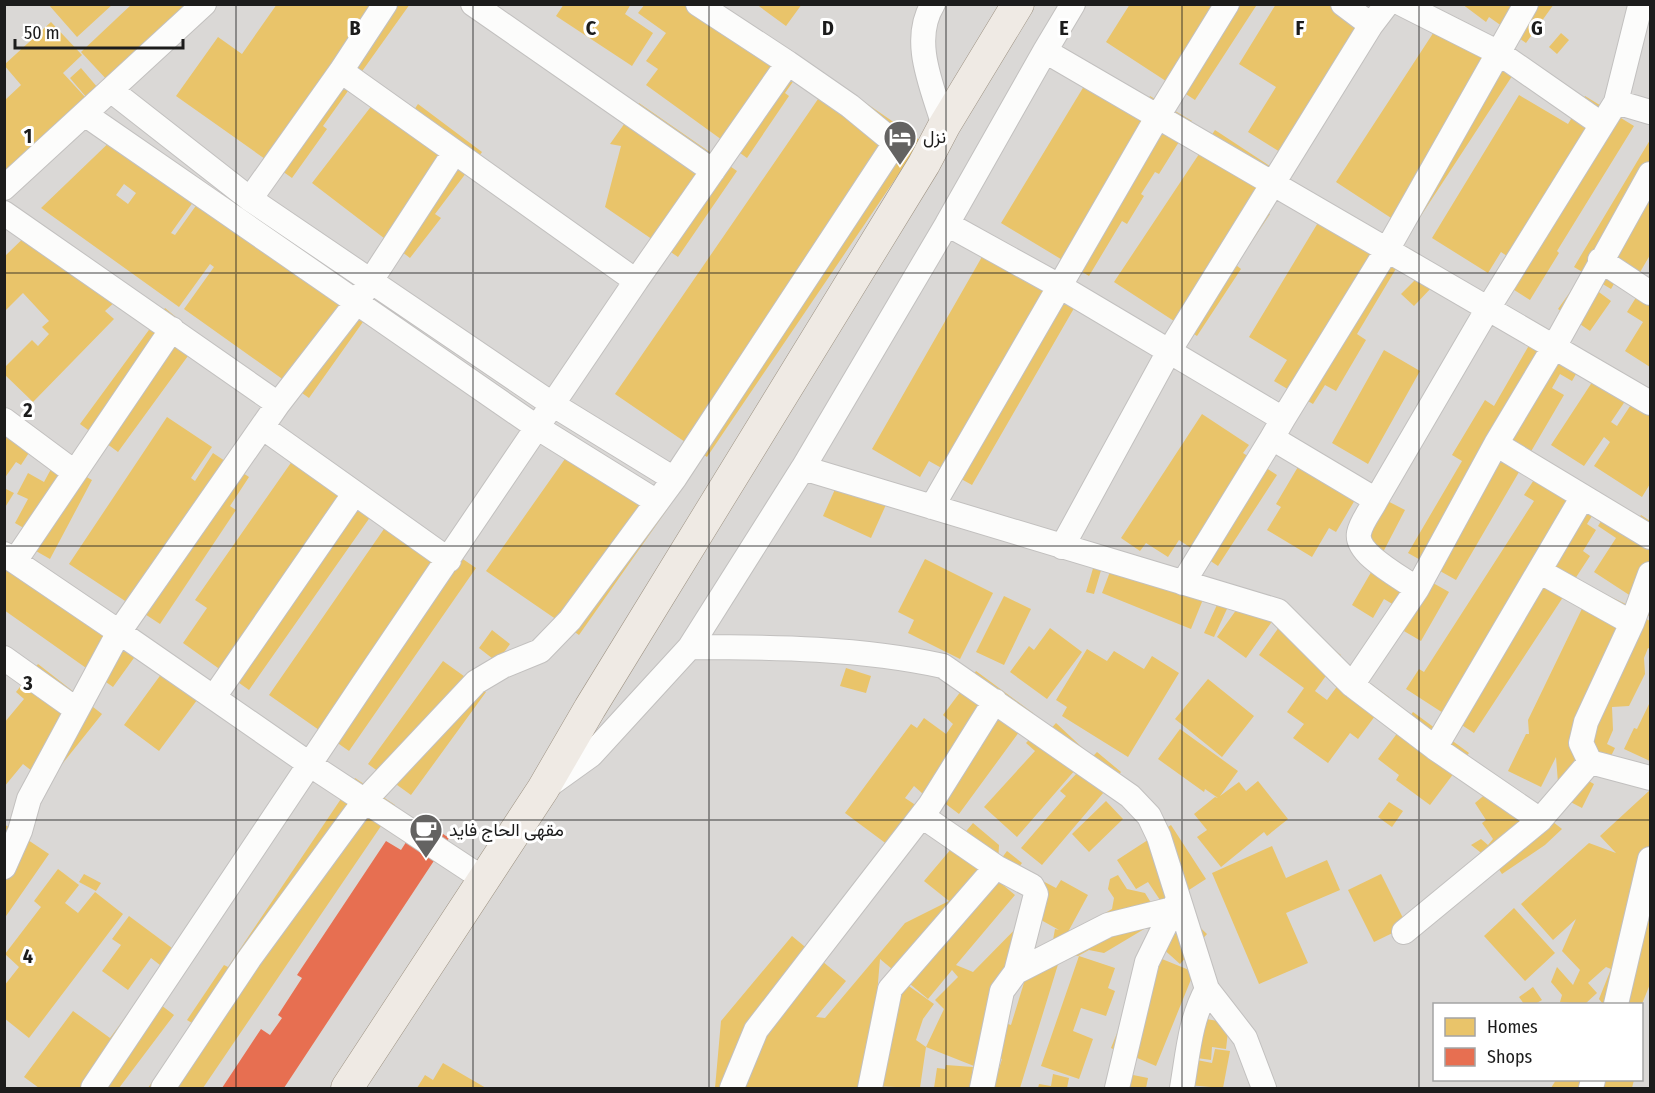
<svg xmlns="http://www.w3.org/2000/svg" width="1655" height="1093" viewBox="0 0 1655 1093" font-family="'Fira Sans Condensed',Vazirmatn,sans-serif">
<style>
.residential{fill:#dad8d6;fill-rule:evenodd}
.homes{fill:#e9c46a;fill-rule:evenodd}
.shops{fill:#e76f51}
.lines{fill:none;stroke-linecap:round;stroke-linejoin:round}
.minor-casing{stroke:#c2c0bf;stroke-width:26}
.major-casing{stroke:#9e9384;stroke-width:33}
.minor{stroke:#fcfcfb;stroke-width:24}
.major{stroke:#efeae4;stroke-width:32}
.grid{fill:none;stroke:#1c1c1c;stroke-width:1.5;stroke-opacity:0.55}
.labels{text-anchor:middle;stroke-width:6;stroke-linejoin:round;paint-order:stroke}
.poi-label{font-size:18px;fill:#1c1c1c;stroke:#fff;text-anchor:start}
.grid-label{font-size:20px;text-anchor:middle;font-weight:bold;fill:#1c1c1c;stroke:#fff;stroke-width:6;stroke-linejoin:round;paint-order:stroke}
</style>
<rect width="100%" height="100%" fill="#ebe8e5"/>
<!-- residential -->
<path class="residential" d="M5 5H1650V1088H5ZM1434 1004H1642V1080H1434Z"/>
<!-- homes -->
<path class="homes" d="M48 4H113L77 37Z
M132 4H198L108 81 81 52Z
M277 4H410L323 126 327 129 292 178 176 96 218 37 242 54Z
M564 4H631L625 14 653 33 632 66 556 16Z
M645 4H719L804 66 785 93 789 96 747 158 646 85 658 69 646 61 666 33 638 13Z
M756 4H802L786 26Z
M1130 4H1253L1256 6 1195 100 1106 42Z
M1276 4H1348L1382 26 1298 163 1248 132 1276 87 1239 64Z
M1462 4H1554L1526 43 1489 17 1486 22Z
M1443 18 1518 67 1411 231 1336 182Z
M51 22 82 55 63 73 85 97 4 173V101L21 85 4 65Z
M1561 33 1569 40 1557 54 1549 47Z
M81 68 98 88 87 98 70 78Z
M1095 68 1148 100 1150 96 1192 121 1159 174 1155 172 1141 194 1144 196 1127 224 1122 221 1089 276 1001 223Z
M827 86 859 107 863 101 921 141 707 457 615 394Z
M383 91 412 113 418 104 482 152 435 214 441 218 410 258 312 183Z
M1519 95 1568 124 1585 96 1634 126 1557 251 1559 253 1530 300 1497 279 1510 258 1501 252 1488 273 1432 238Z
M639 103 737 171 678 257 605 207 621 146 610 144Z
M1215 130 1288 178 1266 211 1270 214 1236 265 1241 269 1197 336 1114 282Z
M119 133 201 191 171 233 175 235 205 193 375 305 309 398 184 309 214 267 210 264 179 307 41 208ZM124 184 136 193 128 204 116 195Z
M1650 140V255L1632 286 1618 277 1611 289 1574 267Z
M1319 221 1403 257 1357 334 1366 340 1336 391 1325 385 1313 404 1274 381 1287 360 1249 337Z
M37 225 118 299 105 311 114 319 33 402 4 374V368L32 340 38 346 49 334 42 327 49 321 23 293 4 312V257Z
M987 248 1084 291 972 485 929 461 920 477 872 449Z
M1421 274 1433 286 1414 306 1401 294Z
M1650 275V367L1625 351 1643 322 1627 312Z
M1580 278 1611 301 1590 331 1558 309Z
M165 308 201 338 118 452 80 424Z
M1535 335 1583 362 1572 381 1560 374 1552 388 1564 395 1456 580 1408 553 1462 461 1452 455 1485 400 1494 406Z
M1384 350 1420 371 1368 464 1332 443Z
M1602 367 1634 388 1611 422 1617 426 1640 391 1650 398V484L1642 497 1594 466 1610 442 1604 437 1584 466 1551 445Z
M1202 414 1249 445 1243 453 1277 475 1218 566 1179 540 1168 557 1146 543 1140 551 1121 538Z
M167 417 212 447 191 478 195 481 213 453 249 477 230 506 236 510 160 624 69 564Z
M4 421 36 442 21 465 16 462 4 479Z
M579 439 671 504 579 635 486 571Z
M1308 450 1365 483 1336 532 1329 528 1312 557 1267 530 1281 507 1276 504Z
M295 457 380 503 249 690 183 643 207 608 195 600Z
M56 460 92 480 50 559 29 547 36 535 15 523 28 499 17 494 28 473 44 482Z
M1545 463 1602 500 1587 524 1596 530 1583 551 1590 556 1474 733 1406 689 1419 669 1424 672 1534 501 1524 495Z
M841 476 889 498 871 538 823 516Z
M4 488 14 493 4 509Z
M1368 491 1405 510 1381 556 1349 540Z
M1611 505 1637 521 1641 515 1650 521V617L1637 608 1640 602 1594 572 1616 538 1598 526Z
M395 513 476 568 349 751 269 695Z
M4 544 144 644 113 687 4 610Z
M925 559 993 593 960 659 908 633 914 620 898 612Z
M1114 561 1204 597 1191 629 1102 593Z
M1377 562 1403 566 1449 592 1421 641 1385 620 1394 605 1384 599 1373 618 1352 605Z
M1094 565 1102 567 1094 594 1086 592Z
M1592 588 1630 606 1637 614 1650 621V649L1648 648 1644 658 1645 674 1629 706 1612 707 1613 730 1607 744 1615 748 1606 766 1585 779 1594 784 1582 808 1559 796 1556 757 1541 787 1508 771 1526 734H1529L1528 720Z
M1222 594 1232 598 1214 637 1204 633Z
M1004 596 1031 609 1004 665 976 652Z
M1244 599 1273 620 1246 658 1217 637Z
M1287 616 1341 655 1315 691 1327 700 1350 669 1389 697 1358 739 1350 733 1328 763 1293 738 1304 724 1287 712 1304 688 1259 655Z
M1050 628 1082 652 1047 699 1010 672 1029 646 1034 650Z
M492 630 510 644 497 662 479 648Z
M1087 649 1107 661 1114 651 1144 669 1152 656 1179 673 1128 757 1062 716 1067 707 1056 700Z
M443 661 486 692 411 795 368 764Z
M170 662 206 688 159 751 124 725Z
M38 664 102 714 47 783 23 764 4 787V723L24 699 16 692Z
M846 668 871 676 866 693 840 686Z
M976 671 1033 713 959 814 926 789 923 794 914 786 905 798 917 806 888 845 845 813 911 724 917 728 924 718 946 734 953 724 943 715Z
M1208 679 1254 716 1222 757 1175 719Z
M1650 702V761L1624 749 1634 728 1637 729Z
M1413 712 1469 753 1430 805 1396 780 1399 775 1378 759Z
M1056 723 1089 754 1017 837 984 807 1035 751 1026 743 1042 726 1048 732Z
M1180 729 1238 771 1220 796 1239 782 1246 791 1258 781 1288 819 1267 836 1264 832 1221 867 1197 837 1207 830 1194 814 1215 797 1218 798 1205 789 1204 792 1158 759Z
M1097 752 1121 772 1042 865 1021 848 1066 796 1060 791Z
M355 778 395 805 379 829 203 1088H148L192 1023 187 1020 224 965 228 967Z
M1501 781 1562 829 1545 845 1502 874 1491 857 1489 859 1471 845 1481 839 1488 845 1493 839 1482 823 1486 820 1475 803Z
M1650 790V984L1642 1004H1603L1599 999 1611 969 1606 967 1588 983 1597 993 1585 1004 1560 1002 1562 995 1551 982 1557 967 1573 985 1580 970 1562 951 1576 919 1553 940 1521 904 1589 843 1616 853 1600 836Z
M1106 801 1123 819 1089 852 1072 834Z
M1389 802 1403 811 1392 827 1378 817Z
M973 823 999 845 998 863 1007 851 1022 863 1009 880H997L1015 895 956 965 973 972 1030 914 1037 878 1056 888 1061 880 1088 895 1068 932 1107 940 1095 919 1112 909 1114 898 1108 889 1110 879 1118 875 1127 889 1145 893 1161 919 1104 953 1089 950 1078 956 1051 951 1055 929 1059 930 1032 915 997 1016 974 1066 926 1047 944 1009 935 1000 958 977 952 970 928 999 880 959 869 1088H715L721 1021 792 936 846 981 816 1017 825 1018 905 923 949 901 924 881Z
M4 824 49 854 4 919Z
M1171 825 1206 879 1164 906 1148 882 1136 889 1117 860Z
M1272 846 1286 878 1327 860 1340 890 1286 913 1308 963 1259 984 1212 873Z
M58 869 79 885 65 903 78 913 95 892 123 914 29 1038 4 1018V986L19 967 5 954 41 907 34 901Z
M84 874 101 883 96 891 79 882Z
M1381 874 1407 926 1374 942 1348 890Z
M1514 908 1555 953 1525 981 1484 936Z
M1187 915 1207 934 1180 964 1160 946Z
M129 916 172 948 160 965 151 958 128 990 102 971 121 945 112 939Z
M1034 950 1060 958 1020 1088H993L1002 1059 992 1055 1002 1022 1011 1025Z
M1079 956 1115 968 1108 988 1115 991 1106 1016 1081 1008 1073 1031 1093 1039 1079 1079 1041 1066Z
M1162 959 1194 972 1156 1066 1135 1057 1128 1074 1148 1078 1146 1088H1118L1121 1074 1109 1070 1117 1051 1111 1048 1146 961 1159 966Z
M899 979 934 1004 923 1019 916 1040 926 1047 920 1088 872 1086Z
M1533 987 1542 1000 1535 1004H1524L1519 997Z
M144 992 174 1015 119 1088H39L24 1077 73 1011 110 1038Z
M1195 1017 1229 1023 1226 1049 1212 1047 1211 1060 1190 1057Z
M1215 1049 1230 1051 1223 1088 1187 1085 1192 1059 1212 1063Z
M443 1063 486 1088H417L425 1075 433 1080Z
M946 1065 973 1067 970 1088H934L937 1068 945 1069Z
M1053 1074 1069 1078 1067 1088H1038L1039 1084 1051 1086Z
M1556 1080H1634L1632 1088H1551Z"/>
<!-- shops -->
<path class="shops" d="M421 819 449 838 284 1088H222L261 1029 270 1035 282 1018 278 1015 302 978 297 975 386 841 401 850Z"/>
<g class="lines">
<defs>
<path id="minor" d="M385 4 341 71 636 281 788 63 698 4
M473 4 713 171
M933 4C910 41 933 88 944 126
M1343 4 1371 25
M1402 4 1499 53 1601 124
M1045 51 1554 347 1496 444 1417 589C1401 577 1355 554 1359 533 1361 522 1371 510 1376 500L1272 438 1283 419 1061 287 947 224Z
M1045 51 1073 4
M112 91 250 199 552 404 674 479
M1616 102 1639 10
M86 115 538 428 657 502
M1650 174 1554 347 1650 403
M4 188 204 4
M250 199 341 71
M4 213 278 404
M947 224 803 468 1278 611 1352 685
M1600 260 1650 293
M1283 419 1387 250 1526 4
M4 420 74 472
M262 427 449 560
M1496 444 1650 537
M1376 500 1487 310 1616 102 1650 112
M932 507 1158 116 1227 4
M1062 547 1168 353 1371 25 1387 4
M4 554 119 632 278 404 357 302 454 153
M15 561 172 329
M1539 571 1632 623
M1183 583 1272 438
M1417 589 1352 685 1435 748 1540 820 1590 762 1650 778
M690 647 803 468
M4 658 77 710
M214 697 354 494
M1435 748 1582 498
M1590 762 1581 743 1586 722 1632 623 1650 574
M545 788 591 755 690 647C773 647 861 648 943 666L1130 796 1149 816 1159 837 1207 989 1245 1038 1264 1088
M922 816 996 867 1032 886 1036 894 1016 972
M4 867 20 831 29 799 119 632 318 770 482 878
M1404 932 1540 820
M1616 1004 1650 859
M93 1088C272 818 454 549 636 281
M163 1088 249 959 366 799 476 682 503 666 540 651 570 620 674 479 895 143 850 106 788 63
M732 1088 756 1030 930 805 995 701
M870 1088 890 989 996 867
M982 1088 1002 991 1016 972 1108 925 1173 909
M1117 1088 1147 962 1177 901
M1182 1088C1188 1053 1190 1020 1207 989
M1591 1088 1593 1080"/>
<path id="major" d="M347 1088 543 789 590 708 924 164 944 126 1018 4"/>
</defs>
<!-- minor casing -->
<use href="#minor" class="minor-casing"/>
<!-- major casing -->
<use href="#major" class="major-casing"/>
<!-- minor -->
<use href="#minor" class="minor"/>
<!-- major -->
<use href="#major" class="major"/>
</g>
<!-- grid -->
<path class="grid" d="M236 4V1088M473 4V1088M709 4V1088M946 4V1088M1182 4V1088M1419 4V1088M4 273H1650M4 546H1650M4 820H1650"/>
<!-- icons -->
<defs>
<symbol id="hotel-pin" viewBox="-11 -11 22 30"><path d="M0 17L-7.5 6A9.5 9.5 0 1 1 7.5 6Z" fill="#646362" stroke="#fff"/><path d="M-6-4.5h1.5V1H6V5H4.5V3h-9V5H-6ZM-4 0a1.8 1.8 0 1 1 3.6 0ZM.5 0V-2.5h3Q6-2.5 6 0Z" fill="#fff"/></symbol>
<symbol id="cafe-pin" viewBox="-11 -11 22 30"><path d="M0 17L-7.5 6A9.5 9.5 0 1 1 7.5 6Z" fill="#646362" stroke="#fff"/><path d="M-5.5-4.5H6V0H3Q3 3.5 0 3.5H-2.5Q-5.5 3.5-5.5 0ZM3-3.2v2h1.7v-2ZM-6 4.5H4V6H-6Z" fill="#fff"/></symbol>
</defs>
<g fill-rule="evenodd">
<use href="#hotel-pin" x="881" y="118" width="38" height="52"/>
<use href="#cafe-pin" x="407" y="811" width="38" height="52"/>
</g>
<g class="labels">
<!-- poi labels -->
<g class="poi-label">
<text x="923" y="143">نزل</text>
<text x="449" y="836">مقهى الحاج فايد</text>
</g>
</g>
<g class="grid-label">
<text x="355" y="35">B</text>
<text x="591" y="35">C</text>
<text x="828" y="35">D</text>
<text x="1064" y="35">E</text>
<text x="1300" y="35">F</text>
<text x="1537" y="35">G</text>
<text x="28" y="143">1</text>
<text x="28" y="417">2</text>
<text x="28" y="690">3</text>
<text x="28" y="963">4</text>
</g>
<!-- border -->
<rect width="1655" height="1093" fill="none" stroke="#1c1c1c" stroke-width="12"/>
<!-- legend -->
<rect x="1433" y="1003" width="210" height="78" fill="#ffffff" stroke="#a4a4a4" stroke-width="1.5"/>
<rect x="1445" y="1018" width="30" height="18" fill="#e9c46a" stroke="#a4a4a4" stroke-width="1.5"/>
<text x="1487" y="1033" font-size="18" fill="#1c1c1c">Homes</text>
<rect x="1445" y="1048" width="30" height="18" fill="#e76f51" stroke="#a4a4a4" stroke-width="1.5"/>
<text x="1487" y="1063" font-size="18" fill="#1c1c1c">Shops</text>
<!-- scale -->
<path d="M15 39v9h168v-9" fill="none" stroke="#1c1c1c" stroke-width="3"/>
<text x="24" y="39" font-size="18" fill="#1c1c1c" stroke="#ffffff" stroke-width="4.5" paint-order="stroke">50 m</text>
</svg>
